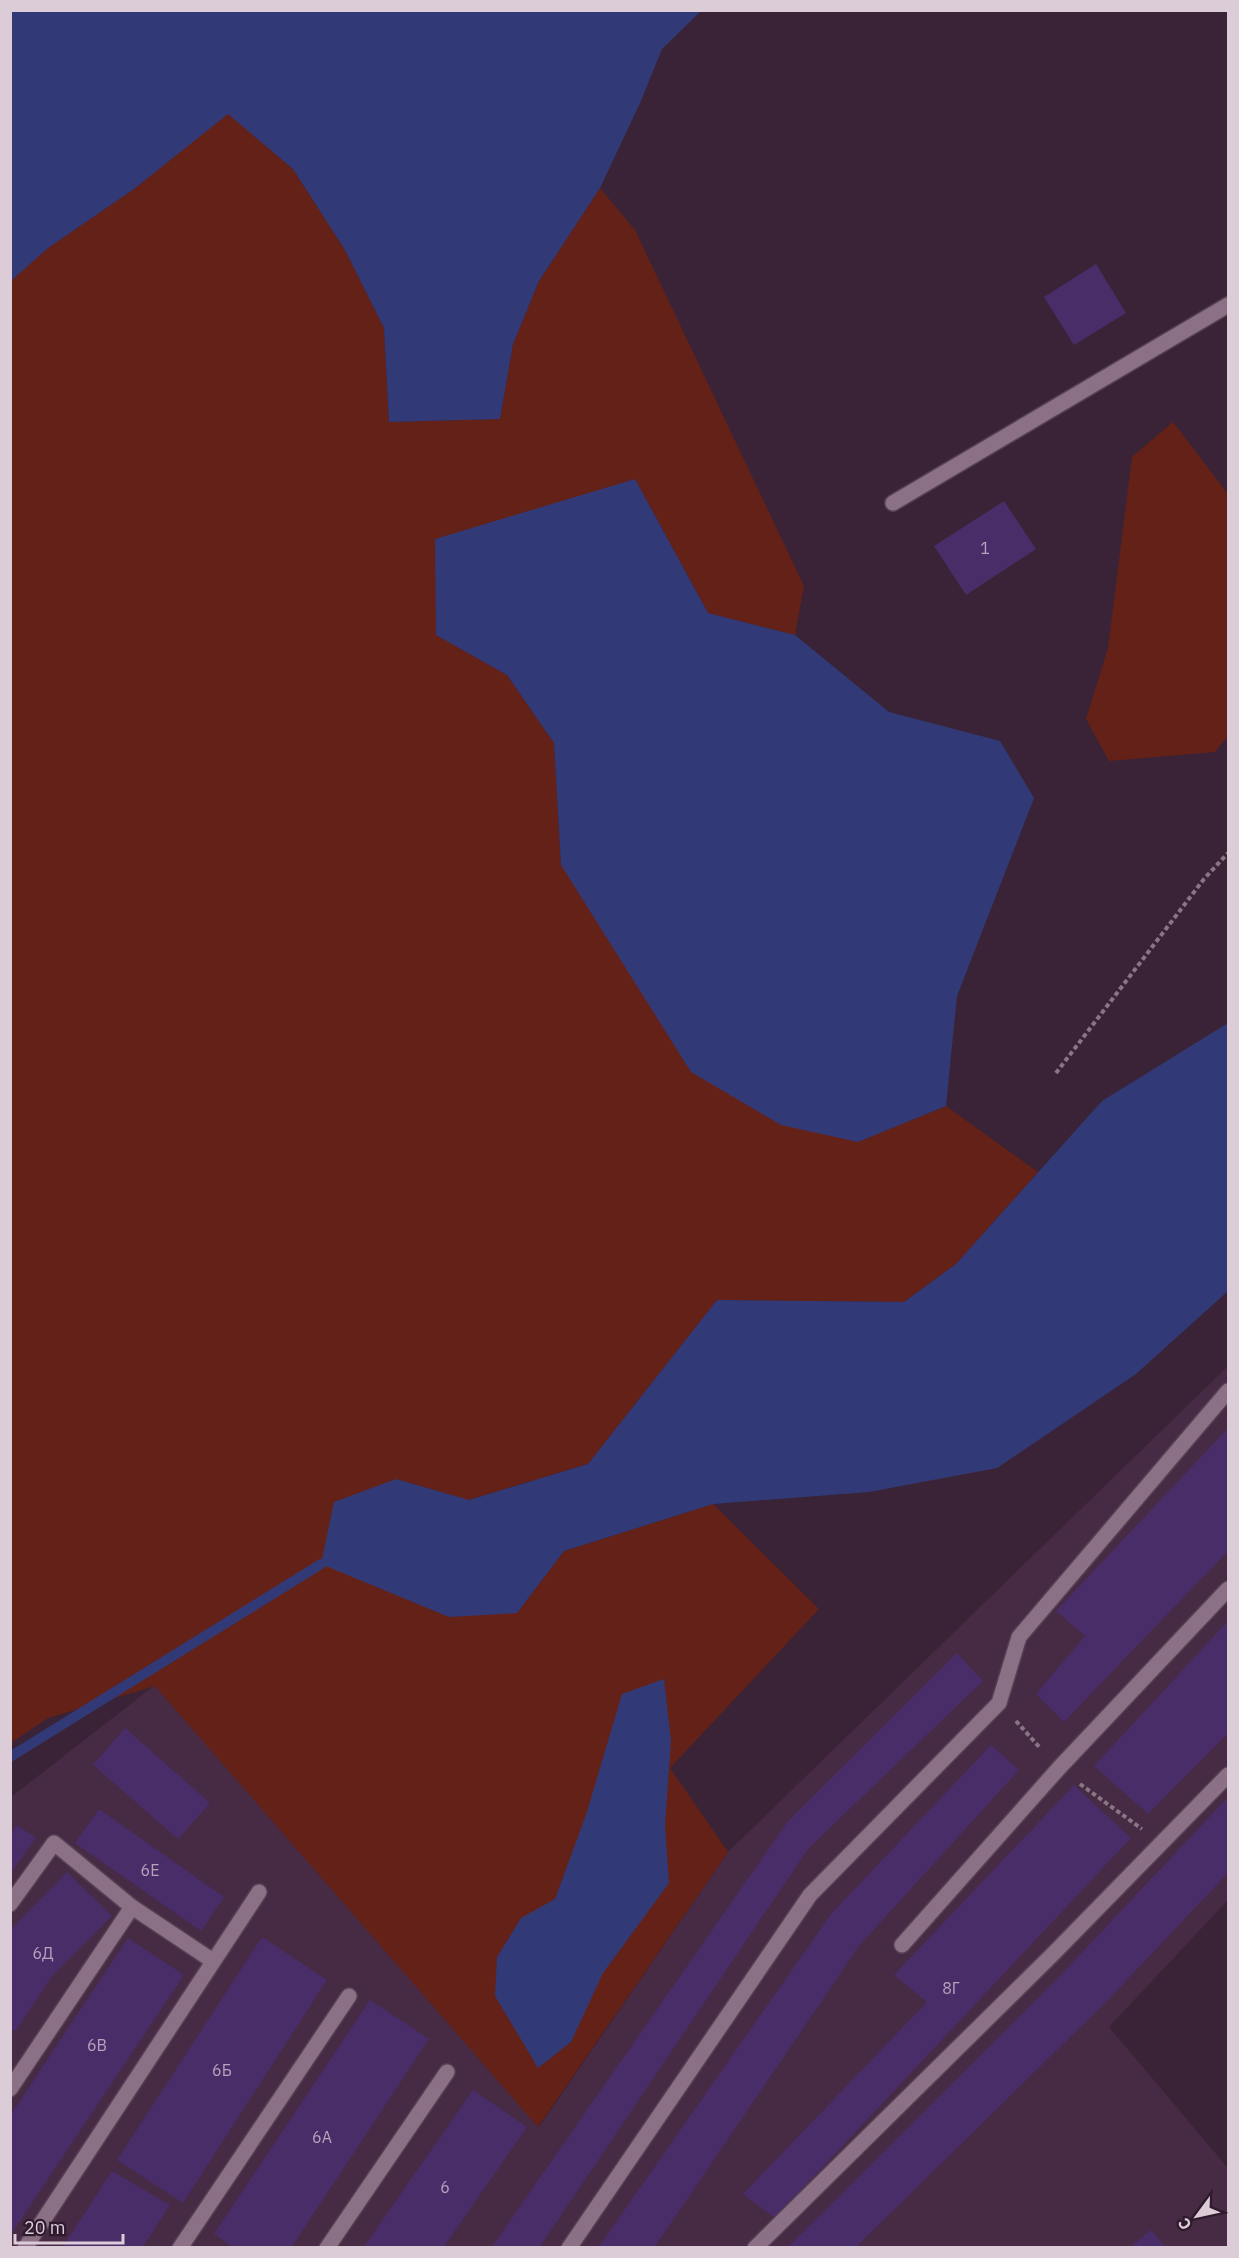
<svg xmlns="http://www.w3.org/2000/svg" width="1239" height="2258" viewBox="0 0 1239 2258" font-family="'IBM Plex Sans',sans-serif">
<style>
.built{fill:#472a43}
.green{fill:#642118}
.water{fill:#313a77}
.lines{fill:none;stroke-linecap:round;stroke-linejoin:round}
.stream{stroke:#313a77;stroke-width:10}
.building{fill:#492d69}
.minor-casing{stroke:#544151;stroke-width:18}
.path{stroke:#897685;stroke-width:4;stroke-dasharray:4.5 3;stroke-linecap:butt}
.minor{stroke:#8b7086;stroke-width:15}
.labels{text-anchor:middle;stroke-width:6;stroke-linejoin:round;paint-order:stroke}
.number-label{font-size:16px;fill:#b6a4bc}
</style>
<rect width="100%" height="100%" fill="#3a2336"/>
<!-- built -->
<path class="built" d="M1228 1366V1900L1109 2027 1228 2168V2247L11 2248V1797L155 1685 539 2127 728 1852Z"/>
<!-- green -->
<path class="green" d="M228 113 293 169 345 250 384 328 389 422 500 419 513 344 539 281 600 188 635 230 804 586 795 635 708 613 635 479 436 635 507 675 554 743 561 865 858 1142 946 1106 1038 1172 956 1264 904 1302 717 1300 588 1464 468 1500 396 1479 517 1613 564 1551 713 1504 819 1609 670 1768 728 1852 538 2127 155 1686 48 1718 11 1743 10 281 48 248 134 189Z
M1173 422 1228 494V736L1215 752 1109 761 1086 719 1108 648 1132 457Z"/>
<!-- water -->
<path class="water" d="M11 10H701V11L662 49 640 103 600 188 539 281 513 344 500 419 389 422 384 328 345 250 293 169 228 114 134 189 48 248 11 281Z
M635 479 708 613 795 635 889 712 1000 741 1034 798 957 996 946 1106 858 1142 781 1125 691 1072 561 865 554 743 507 675 436 635 435 539Z
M1228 1023V1291L1136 1374 997 1468 869 1492 713 1504 564 1551 517 1613 449 1617 321 1564 334 1502 396 1479 469 1500 588 1464 717 1300 904 1302 956 1264 1102 1101Z
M664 1679 671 1741 665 1825 669 1883 603 1973 571 2042 538 2068 495 1996 497 1957 521 1918 555 1899 586 1815 622 1694Z"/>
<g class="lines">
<!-- stream -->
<path class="stream" d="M10 1757 321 1564"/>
</g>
<!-- building -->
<path class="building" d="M1096 264 1126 313 1074 345 1044 297Z
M1004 501 1036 549 966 595 934 546Z
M1228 1428V1551L1064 1722 1036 1694 1085 1636 1056 1611Z
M1228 1621V1733L1148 1814 1094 1766Z
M957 1653 983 1681 808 1849 539 2248H491L788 1821Z
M125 1728 210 1803 178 1839 93 1765Z
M991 1745 1019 1770 859 1946 654 2248H598L831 1914Z
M1074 1785 1131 1838 775 2218 743 2194 927 2002 894 1975Z
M1228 1797V1873L1108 2000 855 2248H787L1059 1977Z
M99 1809 224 1897 201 1931 75 1843Z
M17 1825 36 1838 12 1871 10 1870V1834Z
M67 1872 112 1916 52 1976 16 2031 10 2028V1930Z
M262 1937 327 1980 183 2203 117 2160Z
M128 1938 184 1975 10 2236V2116Z
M370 2000 429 2039 291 2248H234L214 2234Z
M473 2090 527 2127 443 2248H363Z
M112 2171 170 2205 142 2248H62Z
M1151 2230 1166 2248H1129Z"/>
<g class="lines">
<defs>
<path id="minor" d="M893 503 1228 305
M10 1904 54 1843 132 1907
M902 1945 1059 1768 1228 1589
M10 2089 132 1907 213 1961
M25 2248 259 1892
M180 2248 349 1996
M327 2248 447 2072
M569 2248 810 1895 999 1703 1019 1637 1228 1391
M755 2248 1052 1955 1228 1775"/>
</defs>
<!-- minor casing -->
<use href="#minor" class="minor-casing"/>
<!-- path -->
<path class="path" d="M1056 1073 1204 879 1228 853
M1016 1721 1041 1749
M1080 1784 1142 1829"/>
<!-- minor -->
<use href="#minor" class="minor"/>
</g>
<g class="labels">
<!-- number labels -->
<g class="number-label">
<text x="985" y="554">1</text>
<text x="150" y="1876">6Е</text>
<text x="43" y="1959">6Д</text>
<text x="951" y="1994">8Г</text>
<text x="97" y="2051">6В</text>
<text x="222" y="2076">6Б</text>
<text x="322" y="2143">6А</text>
<text x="445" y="2193">6</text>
</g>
</g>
<!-- border -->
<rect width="1239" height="2258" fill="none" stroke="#dbccd8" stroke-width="24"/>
<!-- north arrow -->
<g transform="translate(1197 2216) rotate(237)" stroke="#2f192c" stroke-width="4.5" paint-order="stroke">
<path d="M0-4.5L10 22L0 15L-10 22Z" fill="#dbccd8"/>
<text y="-9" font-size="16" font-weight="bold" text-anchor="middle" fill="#dbccd8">С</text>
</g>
<!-- scale -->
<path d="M15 2234v9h108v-9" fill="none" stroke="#dbccd8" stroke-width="3"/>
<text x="24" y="2234" font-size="18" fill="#dbccd8" stroke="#2f192c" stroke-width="4.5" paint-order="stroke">20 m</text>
</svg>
